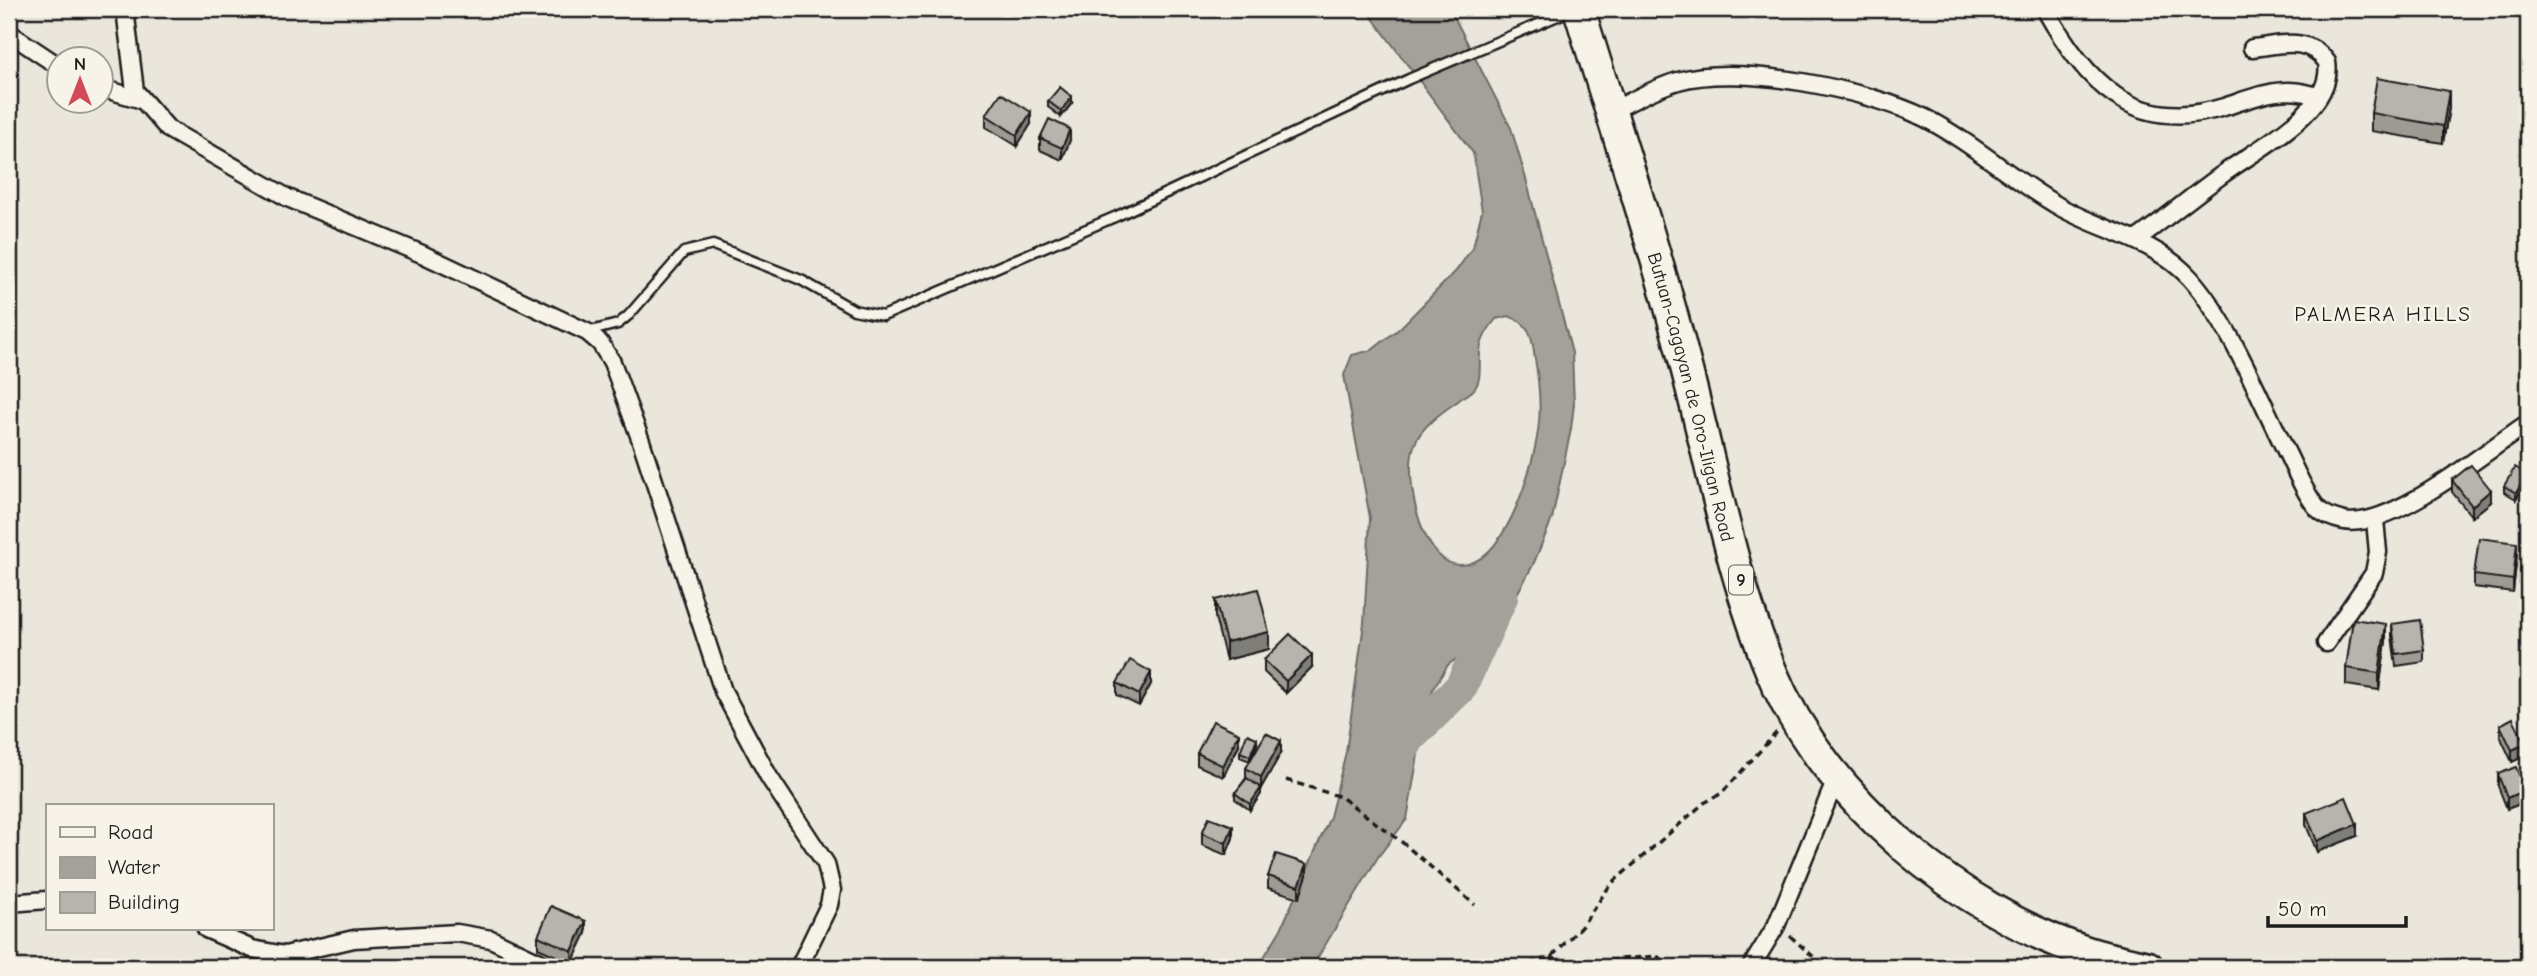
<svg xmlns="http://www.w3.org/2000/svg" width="2537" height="976" viewBox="0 0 2537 976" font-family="'Comic Neue',sans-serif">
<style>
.water{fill:#a3a19a;stroke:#6d6c68;stroke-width:2;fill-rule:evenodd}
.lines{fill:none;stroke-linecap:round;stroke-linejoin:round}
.river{stroke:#a3a19a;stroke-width:33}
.lane-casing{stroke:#1c1c1c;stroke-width:13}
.street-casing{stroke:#1c1c1c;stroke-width:21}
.highway-casing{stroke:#1c1c1c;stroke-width:35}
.path{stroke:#1c1c1c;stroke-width:3.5;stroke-dasharray:7 5;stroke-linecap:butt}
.lane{stroke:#f7f3e8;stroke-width:8}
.street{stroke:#f7f3e8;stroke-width:16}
.highway{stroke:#f7f3e8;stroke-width:30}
.wall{fill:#9d9b94;stroke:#1c1c1c;stroke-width:2}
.shaded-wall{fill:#7f7e78;stroke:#1c1c1c;stroke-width:2}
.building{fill:#b6b4ac;stroke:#1c1c1c;stroke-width:2}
.labels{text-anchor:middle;stroke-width:5;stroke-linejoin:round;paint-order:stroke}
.shield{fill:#f7f3e8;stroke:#5e5c59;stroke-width:2}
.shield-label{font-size:18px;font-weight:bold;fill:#1c1c1c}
.street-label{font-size:19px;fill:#1c1c1c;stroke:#f7f3e8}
.neighbourhood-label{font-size:21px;letter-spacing:2px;fill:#1c1c1c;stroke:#f7f3e8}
</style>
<rect width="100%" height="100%" fill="#eae6dc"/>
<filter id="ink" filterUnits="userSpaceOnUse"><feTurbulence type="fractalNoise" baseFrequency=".0143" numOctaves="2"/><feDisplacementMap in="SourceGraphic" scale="14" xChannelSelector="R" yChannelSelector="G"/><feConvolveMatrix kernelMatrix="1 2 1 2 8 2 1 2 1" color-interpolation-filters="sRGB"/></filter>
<g filter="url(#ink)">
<!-- water -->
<path class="water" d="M1366 9H1450L1511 128 1526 179 1572 353 1574 404 1571 429 1552 519 1533 565 1506 614 1490 633 1448 665 1434 687 1426 708 1407 819 1378 857 1312 967H1258L1281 929 1330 817 1346 752 1364 623 1370 518 1344 375 1352 355 1372 350 1400 328 1456 271 1473 247 1482 211 1473 153ZM1509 316C1513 318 1520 320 1523 324 1530 330 1533 344 1534 353 1538 375 1541 400 1539 422 1536 460 1509 554 1468 564 1422 576 1403 477 1414 446 1420 427 1442 412 1458 401 1462 397 1472 393 1475 388 1482 378 1479 363 1480 352 1481 339 1488 329 1496 319Z"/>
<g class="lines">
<!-- river -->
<path class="river" d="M1398 757 1410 737 1461 687 1502 596"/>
<defs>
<path id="lane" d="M587 332 618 324 629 315 684 252 713 245 801 280 854 310 883 316 1117 216 1409 79 1574 9"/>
<path id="street" d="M125 9 135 91 168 129 288 198 422 254 587 332 600 343 612 362 641 441 723 691 769 777 826 864 832 890 829 905 799 967
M2045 9C2086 82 2133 135 2224 107 2255 97 2285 83 2318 97
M9 33 60 67
M102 88 139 99
M1610 112C1632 101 1654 88 1678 81 1739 63 1869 90 1925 118 1973 143 2013 180 2060 207 2104 232 2154 239 2190 278 2230 323 2260 399 2287 453 2296 471 2305 494 2318 509 2324 515 2335 519 2344 521 2392 530 2487 450 2528 423
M2137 239C2166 218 2194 195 2223 174 2256 149 2335 111 2327 62 2307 35 2281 45 2252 48
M2326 643 2374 573 2378 552 2375 520
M9 903 47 900
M206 929 252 949 285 955 354 939 457 933 491 939 550 967
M1751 967 1776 926 1837 777"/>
<g id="highway">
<path id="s1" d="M1579 9C1615 127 1654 243 1685 363 1712 466 1731 575 1772 673 1824 798 1961 913 2090 953 2109 959 2129 962 2148 967"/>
</g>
</defs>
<!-- lane casing -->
<use href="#lane" class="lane-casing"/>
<!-- street casing -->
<use href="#street" class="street-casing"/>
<!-- highway casing -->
<use href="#highway" class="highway-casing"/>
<!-- path -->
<path class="path" d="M1286 780 1341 797 1403 843 1475 905
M1790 936 1825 967
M1551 957 1567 964 1657 956 1670 967
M1518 967 1551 957 1581 927 1611 884 1704 803 1722 793 1777 732"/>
<!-- lane -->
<use href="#lane" class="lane"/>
<!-- street -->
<use href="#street" class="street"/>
<!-- highway -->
<use href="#highway" class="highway"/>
</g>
<!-- wall -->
<path class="wall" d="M1048 101 1072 103 1061 117 1048 107Z
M2449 108 2443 143 2371 131V113Z
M986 115 1031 124 1017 146 986 127Z
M1040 138 1070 140 1062 160 1040 150Z
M2452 480 2491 502 2472 517 2452 492Z
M2527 480 2516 499 2504 492V486Z
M2517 555 2513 592 2474 587V575Z
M1215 600 1269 649 1226 660 1215 617Z
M2392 624 2424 650V662L2396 666 2392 636Z
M2386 641 2379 690 2346 685V668Z
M1264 660 1312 667 1286 693 1264 672Z
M1117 683 1151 684 1139 706 1117 695Z
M2500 725 2525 756 2512 762 2500 736Z
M1257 744 1250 761 1240 757V752Z
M1239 745 1223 777 1197 765V753Z
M1281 753 1261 788V794L1250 810 1235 799V793L1246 778V768Z
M2498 774 2525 802 2507 809 2498 786Z
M2306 813 2357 836 2317 852 2306 825Z
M1202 833 1233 838 1226 855 1202 845Z
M1307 875 1299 898 1268 888V876Z
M586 933 572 963 538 948V936Z"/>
<!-- shaded-wall -->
<path class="shaded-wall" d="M2449 91V108L2443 143V126Z
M1072 97V103L1061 117V111Z
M1031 112V124L1017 146V135Z
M1070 129V140L1062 160V148Z
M2527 474V480L2516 499V493Z
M2491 490V502L2472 517V506Z
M2517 543V555L2513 592V580Z
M2386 624V641L2379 690V673Z
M1269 632V649L1226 660V642Z
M1312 655V667L1286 693V681Z
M1151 672V684L1139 706V695Z
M1239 733V745L1223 777V766Z
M1257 738V744L1250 761V756Z
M1281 741V753L1261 788V794L1250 810V804L1261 788V777Z
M2525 744V756L2512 762V750Z
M2525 790V802L2507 809V798Z
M2357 824V836L2317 852V841Z
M1233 826V838L1226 855V843Z
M1307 864V875L1299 898V886Z
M586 921V933L572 963V951Z"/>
<!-- building -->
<path class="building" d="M2377 78 2449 91 2443 126 2371 113Z
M1060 87 1072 97 1061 111 1048 101Z
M1001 93 1031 112 1017 135 986 115Z
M1049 119 1070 129 1062 148 1040 138Z
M2471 465 2491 490 2472 506 2452 480Z
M2515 467 2527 474 2516 493 2504 486Z
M2479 538 2517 543 2513 580 2474 575Z
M1258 589 1269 632 1226 642 1215 600Z
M2353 619 2386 624 2379 673 2346 668Z
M2420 620 2424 650 2396 654 2392 624Z
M1290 634 1312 655 1286 681 1264 660Z
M1130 660 1151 672 1139 695 1117 683Z
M2513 718 2525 744 2512 750 2500 725Z
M1213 721 1239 733 1223 766 1197 753Z
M1266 733 1281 741 1261 777 1246 768Z
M1247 734 1257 738 1250 756 1240 752Z
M2516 767 2525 790 2507 798 2498 774Z
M1247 778 1261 788 1250 804 1235 793Z
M2346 797 2357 824 2317 841 2306 813Z
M1209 817 1233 826 1226 843 1202 833Z
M1276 854 1307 864 1299 886 1268 876Z
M551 906 586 921 572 951 538 936Z"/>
</g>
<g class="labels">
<!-- shield labels -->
<rect class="shield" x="1729" y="565.5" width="24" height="29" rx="5"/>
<g class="shield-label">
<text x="1741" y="586">9</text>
</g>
<!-- street labels -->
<g class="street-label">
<text dy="7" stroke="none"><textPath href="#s1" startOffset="404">Butuan-Cagayan de Oro-Iligan Road</textPath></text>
</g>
<!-- neighbourhood labels -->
<g class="neighbourhood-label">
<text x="2383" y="321">PALMERA HILLS</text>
</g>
</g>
<!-- margin -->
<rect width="2537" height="976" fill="none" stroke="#f7f3e8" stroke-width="35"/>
<rect x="18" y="18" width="2502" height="941" fill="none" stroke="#1c1c1c" stroke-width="2.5" filter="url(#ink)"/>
<!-- legend -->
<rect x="46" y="804" width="228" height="126" fill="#f7f3e8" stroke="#9f9d96" stroke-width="2"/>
<rect x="60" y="827" width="35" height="10" fill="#f7f3e8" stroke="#9f9d96" stroke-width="2"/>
<text x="108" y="839" font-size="21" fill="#1c1c1c">Road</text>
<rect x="60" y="857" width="35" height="21" fill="#a3a19a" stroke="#9f9d96" stroke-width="2"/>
<text x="108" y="874" font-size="21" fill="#1c1c1c">Water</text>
<rect x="60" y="892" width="35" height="21" fill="#b6b4ac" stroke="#9f9d96" stroke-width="2"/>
<text x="108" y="909" font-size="21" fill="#1c1c1c">Building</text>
<!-- north arrow -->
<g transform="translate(80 80)"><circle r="33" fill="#f7f3e8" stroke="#9f9d96" stroke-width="2"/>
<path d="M0-5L12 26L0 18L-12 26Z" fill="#d1495b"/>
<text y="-10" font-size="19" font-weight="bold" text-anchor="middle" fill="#1c1c1c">N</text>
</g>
<!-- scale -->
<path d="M2268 916v10h138v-10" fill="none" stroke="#1c1c1c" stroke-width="3.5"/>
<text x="2278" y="916" font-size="21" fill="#1c1c1c" stroke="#f7f3e8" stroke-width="5" paint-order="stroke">50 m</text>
</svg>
